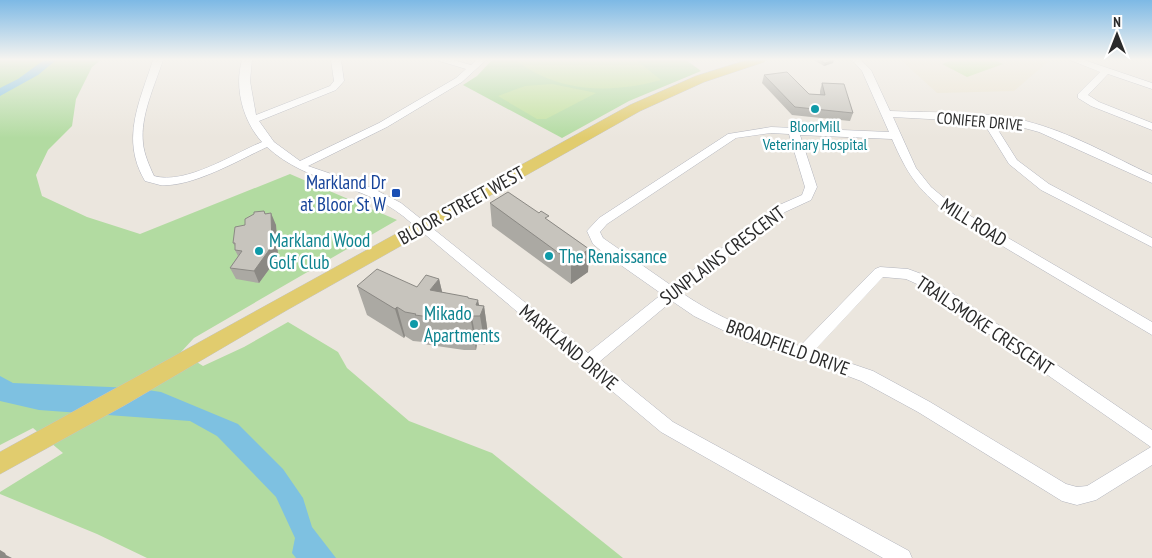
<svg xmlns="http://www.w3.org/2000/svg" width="1152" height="558" viewBox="0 0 1152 558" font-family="'PT Sans Narrow',sans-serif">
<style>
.education{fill:#eae3d0}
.green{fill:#b2dba1}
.pitch{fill:#c1e19e}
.water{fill:#7ec1e1}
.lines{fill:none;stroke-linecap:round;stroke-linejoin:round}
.minor-casing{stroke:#b2b4bd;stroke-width:1}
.major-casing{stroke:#c4c4c4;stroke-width:1}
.minor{fill:#fff;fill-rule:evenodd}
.major{fill:#e1cc6e;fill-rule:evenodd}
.wall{fill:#aba9a3}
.shaded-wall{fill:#8b8984}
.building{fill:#c7c4bd;stroke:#8b8984}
.culture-dot{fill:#0f9aa8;stroke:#fff;stroke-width:2}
.transit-dot{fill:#1a4fb4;stroke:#fff;stroke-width:2}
.labels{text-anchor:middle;stroke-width:5;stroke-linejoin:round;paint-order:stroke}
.far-street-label{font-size:16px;fill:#2b2b2b;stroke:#fff}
.far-culture-label{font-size:16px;fill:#0d838f;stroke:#fff}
.transit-label{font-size:19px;fill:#164399;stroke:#fff;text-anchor:end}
.street-label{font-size:19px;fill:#2b2b2b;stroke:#fff}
.culture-label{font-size:19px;fill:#0d838f;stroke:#fff;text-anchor:start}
</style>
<rect width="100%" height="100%" fill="#ebe6de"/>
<!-- education -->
<path class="education" d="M901 60H1050L1014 91 937 93Z"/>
<!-- green -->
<path class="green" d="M0 60H101L92 67 76 99 72 126 48 150 36 175 42 196 87 217 140 234 290 174 397 220 194 338 181 352 203 366 244 347 288 322 338 352 347 368 409 421 492 453 623 558H147L97 534 0 494V492L63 453 33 428 0 445Z
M492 60H686L701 71 629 101 562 138 463 85 477 76Z"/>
<!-- pitch -->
<path class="pitch" d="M636 60 661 80C622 91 577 93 540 75 532 72 524 66 517 61Z
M953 60H995L1003 64 967 77 942 64Z
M552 84 596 93 546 119H537L498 96 525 86Z"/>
<!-- water -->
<path class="water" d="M44 60H56L38 75 0 96V88L18 79Z
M0 376 13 383 134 388 161 392 238 424 283 469 303 498 312 527 336 558H296L292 553 295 538 276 497 217 436 190 421 39 410 0 401Z"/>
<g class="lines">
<defs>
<path id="minor" d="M153 60H163C155 85 140 116 143 143 144 154 149 165 154 176 186 185 233 154 262 142 243 121 234 88 242 60H252L250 81 256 115 330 86 334 81 331 60H341L344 81 336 90 259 121 274 142 300 161 379 123 456 78 466 69 436 60H453L471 65 476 60H486L462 82 387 127 308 166 372 188 401 203 588 353 662 294 605 254 593 244 587 231 599 218 728 134 771 127 889 132 862 71 852 60H861L871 70 890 111C932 113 987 111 1026 121 1070 132 1111 156 1152 175V183L1039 132 1006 123 993 122 1017 160 1049 184 1152 238V247L1041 190 1009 164 983 122 893 117 916 168 931 187 955 207 1152 322V335L947 213C916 187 908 175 892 139L800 135 817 187 811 200 785 212 682 293C720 319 756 333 800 346L875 269 880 267 908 269 927 276 1152 430V465L1096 500 1077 505 1062 501 918 412 861 381 800 358 747 342 694 316 672 301 599 362 673 422 909 551 912 558H883L661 432 403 216C361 183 307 184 267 147 239 160 191 188 160 185 155 184 150 182 145 181 120 139 140 101 153 60ZM771 133 789 134 805 187 802 195 777 206 672 286 603 238 600 232 607 224 736 138ZM883 277 906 279 917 284 1151 447 1087 486 1077 487 1066 484 930 402 873 371 814 351Z
M1070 60H1084L1152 83V89L1108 74 1088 95 1099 102 1152 123V130L1091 106 1078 98V94L1100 72Z"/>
<path id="major" d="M747 60H766L764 62 704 82 640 111 287 310 125 405 0 474V452L630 105 696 76Z"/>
</defs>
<!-- minor casing -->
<use href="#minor" class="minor-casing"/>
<!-- major casing -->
<use href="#major" class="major-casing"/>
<!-- minor -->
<use href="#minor" class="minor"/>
<!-- major -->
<use href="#major" class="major"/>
</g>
<!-- wall -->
<path class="wall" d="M814 60H834L833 63 824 66Z
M764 75 809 94H820V91L822 83 853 113 850 121 792 115 762 83Z
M490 203 549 221 589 249 588 272 571 284 492 226Z
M264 211 266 214 276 225 278 257 259 283 236 279 230 268 238 256 235 250V246L233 243 245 225Z
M439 279 442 292 468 298 479 305 484 306 488 334 485 345 477 344 476 350H464L423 344V342L413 341 405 336 404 338 367 315 357 286 417 287Z"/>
<!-- shaded-wall -->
<path class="shaded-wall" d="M834 60 833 63 824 66 825 63Z
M271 213 276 225 278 257 259 283 254 271Z
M589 249 588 272 571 284V262Z
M439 279 446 308 437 319 430 290Z
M468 297 477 344 476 350 471 321 468 298Z
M478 300 481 314 484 306 488 334 485 345 480 316 476 305Z
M397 307 405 336 404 338 395 309Z
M0 550 5 553 6 555 12 558H0Z"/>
<!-- building -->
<path class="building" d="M819 60H833L825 63Z
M787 72 809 94 825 95 822 83 844 84 853 113 795 107 764 75Z
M508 192 539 213 541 211 549 216 545 218 589 249 571 262 490 203Z
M264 211 265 214 271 213 272 246 254 271 230 268 242 251 235 250V243H233L235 227 245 225V219L254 214V212Z
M377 269 417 287 426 275 439 279 430 290 468 297V298L478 300 476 305 484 306 480 316H472L471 321H459L415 315 416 314 405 312 397 307 395 309 357 286Z"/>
<!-- sky -->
<linearGradient id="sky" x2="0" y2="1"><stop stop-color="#7db9e5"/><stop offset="0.43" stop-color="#f6f4f0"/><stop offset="1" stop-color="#f6f4f0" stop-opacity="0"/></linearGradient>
<rect width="1152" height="138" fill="url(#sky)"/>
<!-- markers -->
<g class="culture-dot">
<circle cx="815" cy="109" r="5"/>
<circle cx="259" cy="251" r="5"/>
<circle cx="549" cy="256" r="5"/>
<circle cx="414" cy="324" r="5"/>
</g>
<rect class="transit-dot" x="391" y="188" width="10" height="10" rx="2.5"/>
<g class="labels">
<!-- far-street labels -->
<g class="far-street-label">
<text transform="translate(980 121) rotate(5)" y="6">CONIFER DRIVE</text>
</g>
<!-- far-culture labels -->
<g class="far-culture-label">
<text x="815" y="132">BloorMill<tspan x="815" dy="18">Veterinary Hospital</tspan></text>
</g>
<!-- transit labels -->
<g class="transit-label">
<text x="386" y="189">Markland Dr<tspan x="386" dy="22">at Bloor St W</tspan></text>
</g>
<!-- street labels -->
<g class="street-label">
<text transform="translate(461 205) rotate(-29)" y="7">BLOOR STREET WEST</text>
<text transform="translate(974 222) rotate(32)" y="7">MILL ROAD</text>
<text transform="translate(722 255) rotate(-37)" y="7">SUNPLAINS CRESCENT</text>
<text transform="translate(985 325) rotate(34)" y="7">TRAILSMOKE CRESCENT</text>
<text transform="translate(569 347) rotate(40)" y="7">MARKLAND DRIVE</text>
<text transform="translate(788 347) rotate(20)" y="7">BROADFIELD DRIVE</text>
</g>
<!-- culture labels -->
<g class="culture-label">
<text x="269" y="247">Markland Wood<tspan x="269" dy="22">Golf Club</tspan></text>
<text x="559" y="263">The Renaissance</text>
<text x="424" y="320">Mikado<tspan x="424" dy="22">Apartments</tspan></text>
</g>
</g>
<!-- north arrow -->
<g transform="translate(1117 35)" stroke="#ffffff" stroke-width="4" paint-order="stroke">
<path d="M0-4L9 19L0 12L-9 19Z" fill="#2b2b2b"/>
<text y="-8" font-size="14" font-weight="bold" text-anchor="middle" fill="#2b2b2b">N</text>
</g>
</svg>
